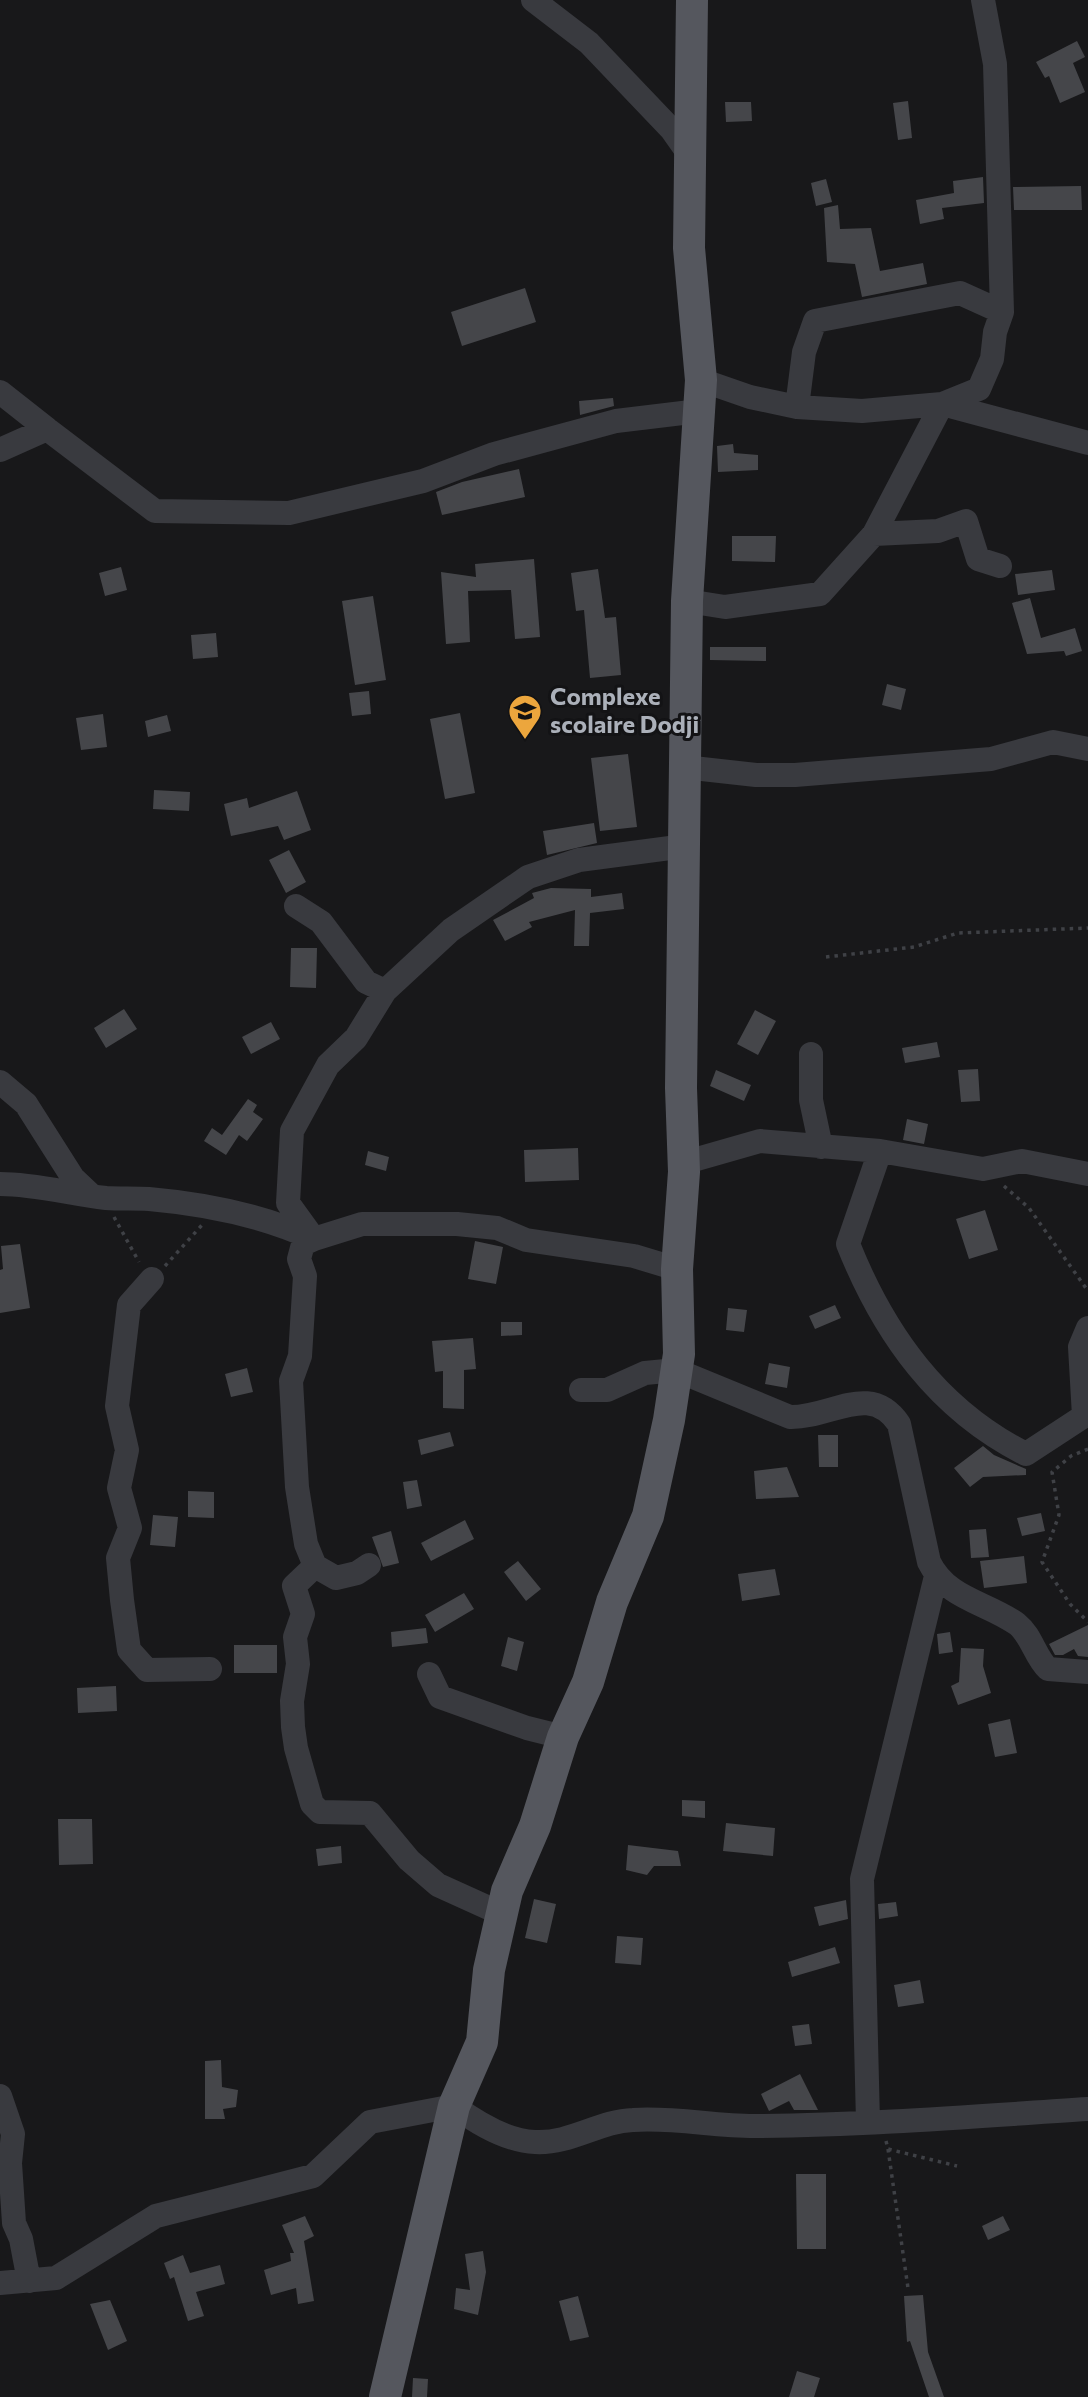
<svg xmlns="http://www.w3.org/2000/svg" width="1088" height="2397" viewBox="0 0 1088 2397" font-family="Commissioner,sans-serif">
<style>
.building{fill:#45464a}
.lines{fill:none;stroke-linecap:round;stroke-linejoin:round}
.path{stroke:#3f4146;stroke-width:3.5;stroke-dasharray:3.5 5;stroke-linecap:butt}
.minor{stroke:#393a3f;stroke-width:24}
.major{stroke:#55575e;stroke-width:32}
.labels{text-anchor:middle;stroke-width:6;stroke-linejoin:round;paint-order:stroke}
.poi-label{font-size:24px;font-weight:bold;fill:#abb0b9;stroke:#131315;text-anchor:start}
</style>
<rect width="100%" height="100%" fill="#18181a"/>
<!-- building -->
<path class="building" d="M1077 41 1085 57 1073 63 1085 92 1060 103 1049 76 1045 78 1036 62Z
M908 101 912 138 898 140 893 103Z
M725 102H751L752 121 726 122Z
M983 177 984 203 942 208 944 219 920 224 916 200 954 193 953 181Z
M826 179 832 202 816 206 811 183Z
M1081 186 1082 210H1014L1013 187Z
M838 205 840 229 871 228 880 271 923 263 927 284 862 297 855 264 827 262 824 208Z
M525 288 536 322 462 346 451 312Z
M613 398 614 406 580 415 579 401Z
M733 444 734 453 758 455V470L718 472 717 446Z
M519 469 525 497 442 515 436 492 462 482Z
M732 536H776L775 562 732 561Z
M534 559 540 637 515 639 511 590 468 591 470 642 446 644 441 572 476 577 475 564Z
M121 567 127 590 105 596 99 573Z
M598 569 605 618 616 617 621 675 590 678 584 610 576 611 571 573Z
M1052 570 1055 590 1018 595 1015 574Z
M373 596 386 680 355 685 342 601Z
M1030 598 1041 638 1075 628 1082 651 1066 656 1064 651 1027 654 1012 603Z
M216 633 218 657 193 659 191 635Z
M710 647H766V661L710 660Z
M887 684 906 689 901 710 882 705Z
M369 691 371 714 352 716 349 693Z
M460 713 475 793 445 799 430 719Z
M103 714 107 747 81 750 76 718Z
M167 715 171 731 148 737 145 721Z
M628 754 637 827 600 831 591 758Z
M154 790 190 792 189 811 153 809Z
M297 791 311 830 284 840 278 826 231 836 224 804 247 798 249 808Z
M594 823 597 843 547 855 543 831Z
M289 850 306 882 286 893 269 860Z
M551 888 591 889V897L622 893 624 909 590 913 589 946H574L575 910 529 922 532 927 505 941 493 920 534 898 532 893Z
M291 948H317L316 988 290 987Z
M124 1009 137 1029 106 1048 94 1028Z
M755 1010 776 1021 758 1055 737 1044Z
M271 1022 280 1039 251 1054 242 1037Z
M937 1042 940 1057 905 1063 902 1048Z
M978 1069 980 1101 961 1102 958 1070Z
M716 1070 751 1085 744 1101 710 1086Z
M248 1099 257 1105 253 1112 263 1119 247 1141 239 1135 226 1155 204 1141 212 1128 222 1135Z
M907 1119 928 1124 924 1144 903 1140Z
M578 1148 579 1180 525 1182 524 1150Z
M368 1151 389 1157 386 1171 365 1165Z
M985 1210 998 1250 969 1259 956 1219Z
M475 1241 503 1247 496 1284 468 1279Z
M20 1244 30 1308 0 1313V1270L3 1269 1 1246Z
M835 1305 841 1318 815 1329 809 1316Z
M728 1308 747 1310 744 1332 726 1330Z
M501 1322H522V1335L501 1336Z
M473 1338 476 1369 464 1370V1409L443 1408V1371L435 1372 432 1341Z
M769 1363 790 1367 787 1388 765 1384Z
M247 1368 253 1392 231 1397 225 1374Z
M450 1432 454 1446 421 1455 418 1440Z
M818 1435H838V1467H819Z
M983 1446 994 1455 1026 1469V1475L983 1477 970 1487 954 1468Z
M787 1467 799 1497 756 1499 754 1471Z
M417 1480 422 1506 407 1509 403 1482Z
M188 1491 214 1492V1518L188 1517Z
M1041 1513 1045 1531 1022 1536 1017 1518Z
M153 1515 178 1517 175 1547 150 1545Z
M465 1520 474 1539 431 1561 421 1543Z
M986 1529 989 1557 971 1558 969 1530Z
M391 1531 399 1563 383 1567 372 1537Z
M1024 1556 1027 1583 984 1588 980 1561Z
M518 1561 541 1589 526 1601 504 1572Z
M775 1569 780 1595 742 1601 738 1574Z
M464 1593 474 1609 435 1632 425 1615Z
M1088 1625V1657L1078 1656 1074 1649 1063 1655H1055L1049 1644Z
M426 1628 428 1643 392 1647 391 1632Z
M950 1632 953 1652 939 1654 937 1634Z
M508 1637 524 1642 517 1671 501 1666Z
M234 1645H277V1673H234Z
M961 1648 984 1649 983 1666 991 1693 958 1705 951 1686 959 1682Z
M116 1686 117 1711 78 1713 77 1688Z
M1010 1719 1017 1753 995 1757 988 1724Z
M682 1800 705 1801V1818L682 1816Z
M58 1819H92L93 1864 59 1865Z
M726 1823 775 1828 773 1856 723 1851Z
M628 1845 678 1851 681 1866H654L647 1875 626 1870Z
M341 1846 342 1863 318 1866 316 1849Z
M534 1899 556 1904 547 1943 525 1938Z
M846 1900 848 1919 819 1926 814 1907Z
M896 1902 898 1916 879 1919 878 1904Z
M617 1936 643 1938 641 1965 615 1963Z
M835 1947 840 1963 792 1977 788 1962Z
M920 1980 924 2003 898 2007 894 1985Z
M809 2024 812 2044 795 2046 792 2026Z
M221 2060 222 2087 238 2090 236 2107 223 2109 225 2119H205V2061Z
M800 2074 818 2110H794L789 2101 769 2111 761 2094Z
M796 2174H826V2249H797Z
M305 2216 314 2236 304 2241 314 2301 298 2304 296 2288 271 2295 264 2270 291 2261 290 2253H294L282 2225Z
M1003 2216 1010 2230 988 2240 982 2226Z
M483 2251 486 2272 478 2315 454 2309 456 2288 470 2290 465 2254Z
M183 2255 190 2273 220 2265 225 2284 196 2292 204 2316 188 2321 174 2277 170 2279 164 2263Z
M923 2295 928 2352 944 2397H929L910 2341 907 2342 904 2296Z
M578 2296 589 2337 570 2341 559 2301Z
M110 2300 127 2341 108 2350 90 2304Z
M797 2371 820 2378 814 2397H789Z
M413 2378 428 2379 427 2397H412Z"/>
<g class="lines">
<!-- path -->
<path class="path" d="M826 957 914 947 958 933 1088 928
M1004 1186 1029 1208 1088 1291
M114 1217 139 1262
M165 1266 202 1225
M1088 1449 1071 1456 1052 1472 1059 1515 1042 1562 1070 1604 1088 1622
M886 2141 888 2149 957 2166
M888 2149 908 2288"/>
<!-- minor -->
<path class="minor" d="M533 0 589 43 672 130 691 157
M701 380 750 397 797 407 862 411 942 404 979 389 992 359 995 332 1002 312 995 64 983 0
M0 392 47 429
M942 404 1088 443
M797 407 804 352 815 321 960 293 1002 312
M0 450 47 429 155 511 289 513 423 481 494 454 616 421 699 411
M874 534 938 531 966 521 978 559 1000 566
M687 601 725 607 820 594 874 534 942 404
M684 767 756 775H795L991 759 1053 742 1088 749
M296 906 321 922 366 982 385 991 451 930 528 877 579 860 685 846
M811 1054V1100L821 1147
M0 1082 26 1104 73 1178 91 1195
M880 1151 848 1244C884 1334 938 1410 1026 1454L1084 1416 1080 1347 1088 1328
M683 1163 760 1141 880 1151 983 1169 1022 1161 1088 1174
M0 1184C36 1184 70 1194 106 1198 120 1199 135 1198 149 1199 206 1204 262 1215 314 1239L362 1224H457L497 1228 526 1240 634 1256 677 1269
M152 1279 129 1305 117 1406 127 1450 119 1488 130 1528 118 1558 122 1600 129 1650 147 1670 210 1669
M581 1390H607L645 1373 676 1370 790 1417C831 1418 870 1381 899 1424L929 1562C947 1599 986 1602 1017 1624 1032 1636 1035 1657 1048 1669L1088 1672
M369 1565 357 1573 336 1578 315 1566 306 1544 297 1487 291 1381 300 1356 305 1276 299 1259 303 1244 314 1239 288 1203 292 1131 328 1065 356 1038 385 991
M315 1566 294 1586 303 1614 295 1637 298 1664 292 1701 293 1727 296 1748 312 1804 320 1812 370 1813 409 1860 438 1885 502 1914
M429 1674 440 1697 527 1728 563 1737
M0 2096 13 2134 10 2163 14 2223 21 2239 29 2281
M868 2122 862 1879 936 1576
M0 2283 56 2278 156 2216 313 2176 370 2122 454 2106C477 2123 506 2141 535 2142 571 2144 599 2121 633 2120 676 2117 717 2127 759 2126 869 2125 979 2116 1088 2109"/>
<!-- major -->
<path class="major" d="M385 2397 454 2106 482 2042 489 1970 507 1891 535 1826 563 1737 588 1682 612 1602 648 1516 669 1420 679 1354 677 1269 684 1172 681 1088 687 601 701 380 689 248 692 0"/>
</g>
<!-- icons -->
<defs>
<symbol id="school-pin" viewBox="-11 -11 22 30"><path d="M0 17L-7.5 6A9.5 9.5 0 1 1 7.5 6Z" fill="#eca63d" stroke="#131315"/><path d="M0-5L7-2L0 1L-7-2ZM-4 1L0 2.5L4 1V4Q0 6-4 4Z" fill="#111"/></symbol>
</defs>
<g fill-rule="evenodd">
<use href="#school-pin" x="506" y="692" width="38" height="52"/>
</g>
<g class="labels">
<!-- poi labels -->
<g class="poi-label">
<text x="550" y="705">Complexe<tspan x="550" dy="28">scolaire Dodji</tspan></text>
</g>
</g>
</svg>
